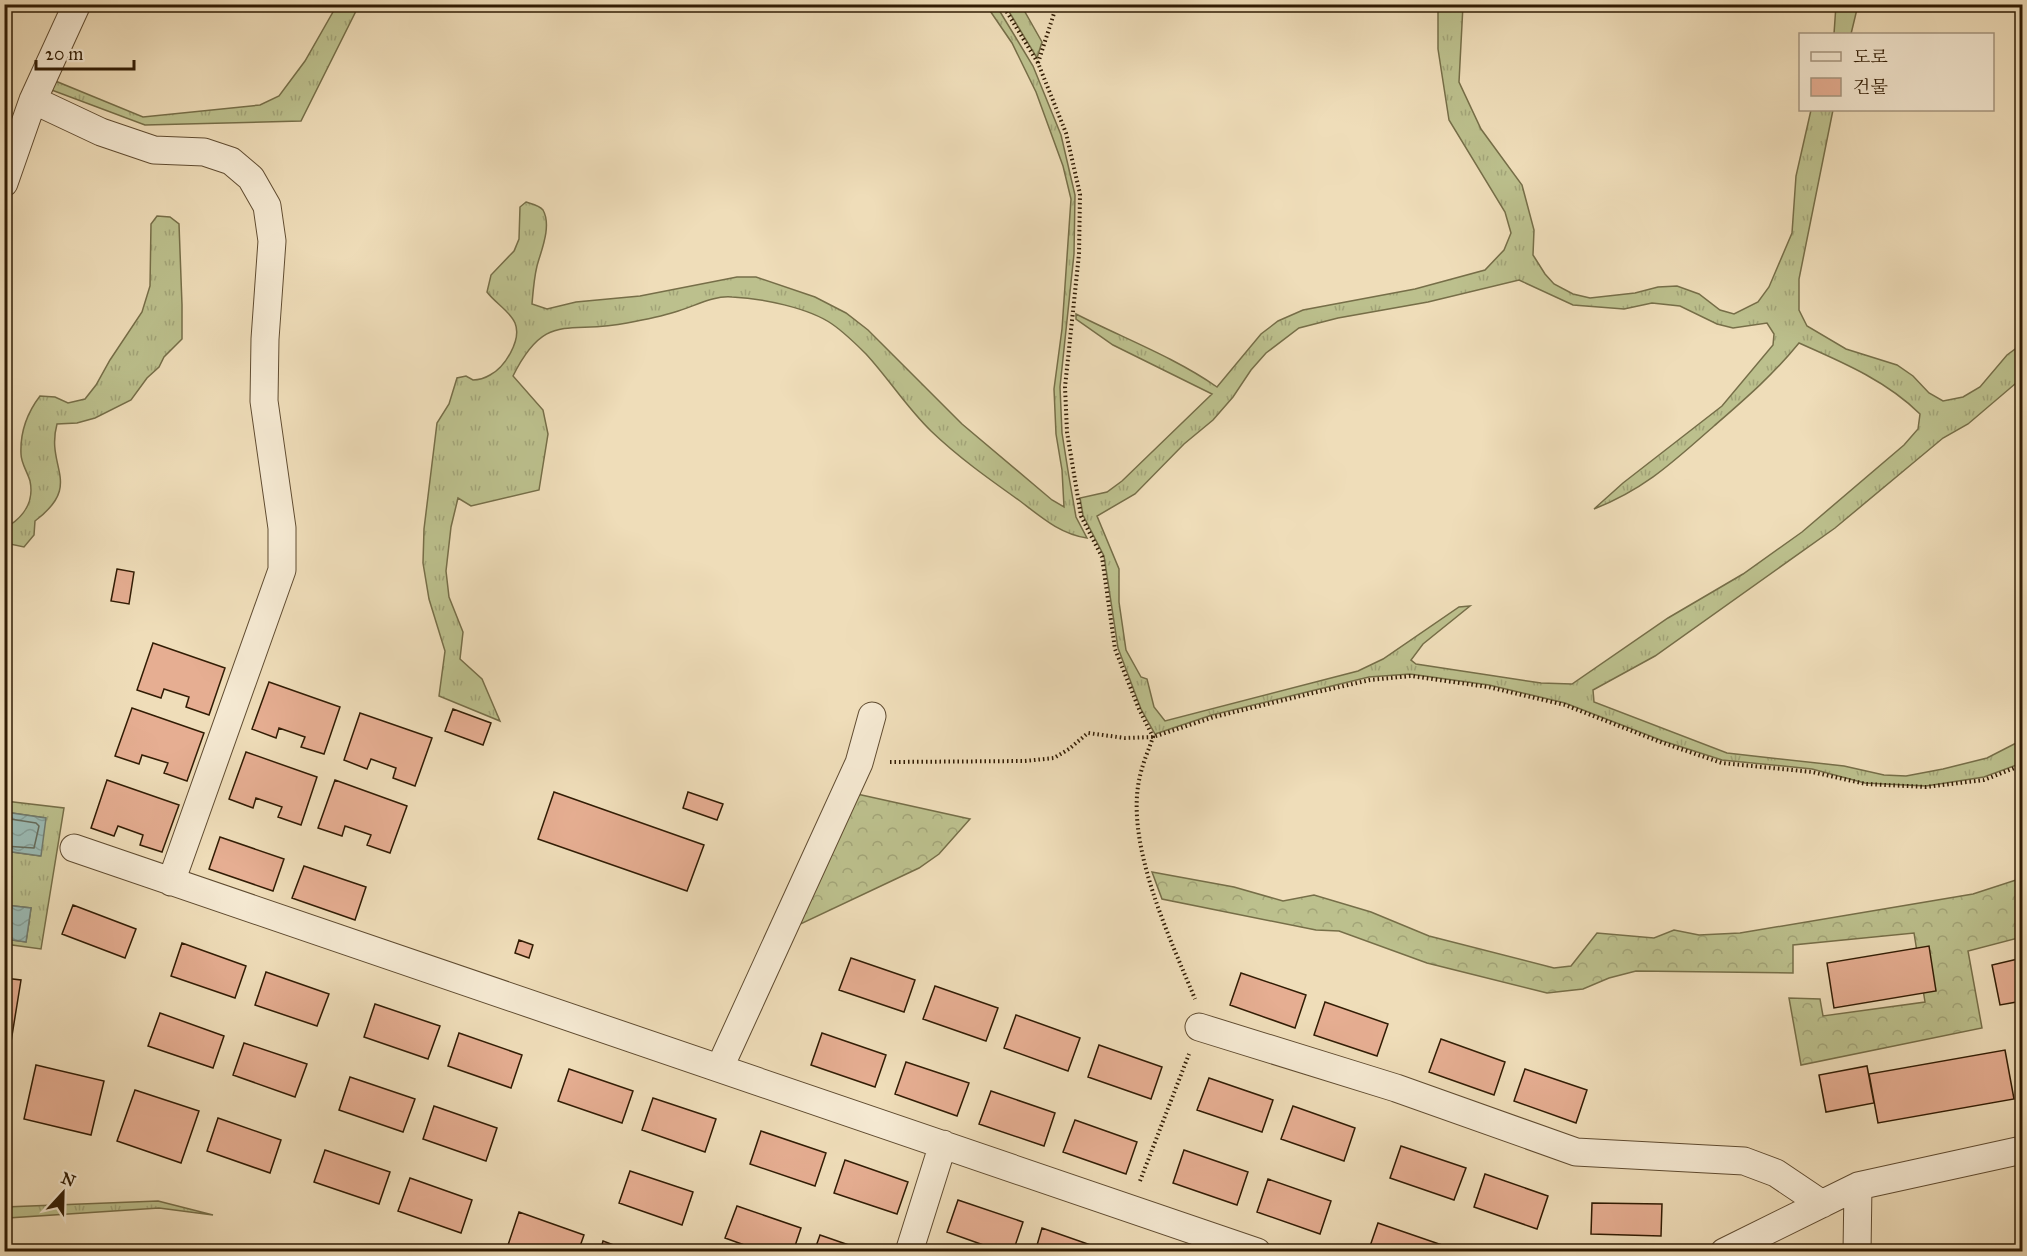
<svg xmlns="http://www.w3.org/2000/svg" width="2027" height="1256" viewBox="0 0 2027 1256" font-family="'IM FELL Great Primer','Noto Serif KR',serif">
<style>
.grass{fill:url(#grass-tufts);stroke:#766e48;stroke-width:1.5;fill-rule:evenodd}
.forest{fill:url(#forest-crowns);stroke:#766e48;stroke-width:1.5}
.water{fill:url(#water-waves);stroke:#717b6e;stroke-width:1.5}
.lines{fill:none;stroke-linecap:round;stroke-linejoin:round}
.shore{stroke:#666c5c;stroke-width:1.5}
.building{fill:#e6ae92;stroke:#311c04;stroke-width:1.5}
.minor-casing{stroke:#604c31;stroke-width:29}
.path{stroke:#311c04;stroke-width:4;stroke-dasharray:1.5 3;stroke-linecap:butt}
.minor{stroke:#f5e9d2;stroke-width:27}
</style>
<defs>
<pattern id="grass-tufts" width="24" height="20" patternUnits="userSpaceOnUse" patternTransform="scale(1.5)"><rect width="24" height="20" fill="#bcc08d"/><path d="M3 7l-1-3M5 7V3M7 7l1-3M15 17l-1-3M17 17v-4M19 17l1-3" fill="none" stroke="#a2a478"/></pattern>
<pattern id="forest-crowns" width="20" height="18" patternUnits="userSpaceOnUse" patternTransform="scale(1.5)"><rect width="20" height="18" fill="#bcc08d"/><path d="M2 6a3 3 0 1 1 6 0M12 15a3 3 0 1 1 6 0" fill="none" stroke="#a2a478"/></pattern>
<pattern id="water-waves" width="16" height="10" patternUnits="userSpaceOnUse" patternTransform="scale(1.5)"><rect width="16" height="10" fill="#9bbbb5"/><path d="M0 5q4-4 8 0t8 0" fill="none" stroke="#86a09a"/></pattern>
</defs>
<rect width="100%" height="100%" fill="#efddb9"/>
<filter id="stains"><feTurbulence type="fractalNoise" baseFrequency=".00333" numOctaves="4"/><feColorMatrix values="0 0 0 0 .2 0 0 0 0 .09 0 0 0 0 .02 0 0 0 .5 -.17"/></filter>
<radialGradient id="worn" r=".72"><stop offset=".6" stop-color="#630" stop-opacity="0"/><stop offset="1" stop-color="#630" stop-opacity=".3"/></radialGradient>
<!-- grass -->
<path class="grass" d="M83 5H91L53 80 143 117 260 105 279 96 305 61 337 5H359L301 121 145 125 49 89 46 97 43 94 61 48Z
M986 5H996L1033 66 1061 135 1075 195 1074 254 1060 387 1062 433 1069 477 1076 517 1087 538C1060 534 1041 517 1020 501 989 479 958 457 931 431 907 408 889 379 866 354 856 344 845 333 832 324 809 308 761 298 732 297 714 295 693 307 675 312 659 317 643 320 627 323 568 335 546 310 513 376L543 410 548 434 539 490 471 506 458 498 451 527 446 571 449 597 463 632 460 659 482 679 500 721 439 696 445 651 429 599 423 563 424 529 437 423 449 404 457 378 466 376 473 380C479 380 485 378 490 375 505 367 522 340 515 323 510 311 495 303 487 292L491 275 514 251 519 239 520 207 526 202C532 204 539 205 543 210 552 226 541 251 537 266 534 278 533 292 532 304L547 309 576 302 640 296 737 277H756L815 297 846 313 868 330 962 424 1052 500 1064 507 1062 470 1056 434 1054 389 1062 329 1071 199 1063 166 1036 92 1012 43Z
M1005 5H1021L1042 42 1037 58Z
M1438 5H1463L1459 82 1481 129 1522 185 1534 230 1533 255 1545 274 1554 284 1573 294 1590 298 1635 293 1658 287 1677 286 1699 294 1720 310 1734 314 1758 302 1769 287 1792 233 1796 176 1811 110H1833L1799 279V310L1807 326 1846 349 1897 365 1913 376 1929 393 1943 401 1963 397 1980 387 2007 355 2022 344V378L1968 424 1943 438 1835 528 1655 656 1593 690 1594 702 1727 753 1844 766 1884 775 1906 776 1943 769 1987 758 2022 740V763L1984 777 1926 786 1865 783 1812 769 1722 760 1663 741 1565 703 1489 685 1410 674 1369 677 1311 691 1212 715 1155 734 1141 709 1118 648 1104 556 1083 515 1080 498 1107 492 1122 481 1212 394 1113 345 1076 319V314C1123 338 1174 357 1217 387L1261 334 1278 321 1303 310 1415 289 1485 270 1504 250 1511 233 1505 212 1449 120 1438 49ZM1519 280 1573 305 1624 309 1652 303 1680 306 1717 324 1733 328 1767 323 1774 334 1773 345 1722 406 1623 483 1594 509C1645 489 1673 462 1714 426 1745 399 1773 375 1799 343 1842 362 1887 381 1920 414L1918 429 1904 445 1802 532 1743 574 1668 618 1572 684 1541 683 1416 664 1411 660 1423 644 1470 606 1459 607 1383 659 1358 671 1165 721 1154 707 1147 679 1141 677 1126 650 1119 602V569L1097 516 1135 494 1184 444 1213 420 1233 397 1251 370 1266 353 1299 328 1338 318 1428 302Z
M1836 5H1858L1851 34H1834Z
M157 216 170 217 179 224 182 305V339L164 357 159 367 147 378 131 400 95 418 77 423 57 424C45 468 84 484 35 521L34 535 24 547 5 543V524L10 525C25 515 34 500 30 481 27 471 21 463 21 454 20 432 27 413 40 396L55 397 68 403 85 399 96 385 110 360 142 312 150 286 151 224Z
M5 801 64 808 41 949 5 944V939L26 942 31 908 5 905V851L40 856 45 818 5 812Z
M158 1201 213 1215 159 1208 8 1218 9 1251H5V1207Z"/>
<!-- forest -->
<path class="forest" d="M857 794 970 819 939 854 919 868 790 929Z
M1152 872 1234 887 1283 901 1314 895 1371 912 1429 936 1554 968 1571 966 1597 933 1654 938 1674 930 1699 935 1740 933 1973 894 2022 878V937L1968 951 1982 1028 1801 1065 1789 998 1820 999 1823 1016 1925 1002 1914 933 1793 945V973L1636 971 1609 978 1583 989 1547 993 1427 963 1339 931 1316 930 1162 899Z"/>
<!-- water -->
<path class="water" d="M5 812 46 818 41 856 5 851Z
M5 905 31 908 26 942 5 939Z"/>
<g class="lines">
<!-- shore -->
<path class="shore" d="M4 818 36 823 39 826 34 848 4 846"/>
</g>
<!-- building -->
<path class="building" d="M117 569 134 572 129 604 111 601Z
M153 643 225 668 209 715 186 707 189 697 164 689 161 698 137 690Z
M269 682 340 707 324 754 301 747 305 737 279 728 276 738 252 729Z
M132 708 204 733 187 781 164 773 168 763 142 755 139 764 115 756Z
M453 709 491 723 483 745 445 731Z
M360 713 432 738 415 786 393 778 396 768 371 759 367 769 344 760Z
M246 752 317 777 301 825 278 817 282 807 256 798 253 808 229 799Z
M107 780 179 805 162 852 140 845 143 835 118 826 114 836 91 828Z
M335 780 407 806 390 853 367 845 371 835 345 826 342 836 318 828Z
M554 792 704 845 687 891 538 839Z
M688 792 723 804 717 820 683 808Z
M220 837 284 859 273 891 209 869Z
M304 866 366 887 355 920 292 898Z
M73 905 136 929 125 958 62 934Z
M519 940 533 945 529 958 515 953Z
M182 943 246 966 235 998 171 976Z
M1929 946 1936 991 1834 1008 1827 963Z
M851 958 915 980 904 1012 839 990Z
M2022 958V1001L2000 1005 1992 965Z
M266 972 329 994 317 1026 255 1005Z
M1241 973 1306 995 1295 1028 1230 1005Z
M4 978 21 980 4 1085Z
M935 986 998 1008 986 1041 923 1019Z
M1325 1002 1388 1024 1377 1056 1314 1035Z
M375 1004 440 1026 428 1059 364 1037Z
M160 1013 224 1036 213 1068 148 1046Z
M1016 1015 1080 1038 1068 1071 1004 1048Z
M459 1033 522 1055 511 1088 448 1066Z
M822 1033 886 1055 875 1087 811 1065Z
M1441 1039 1505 1062 1494 1095 1429 1072Z
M244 1043 307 1064 295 1097 233 1075Z
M1099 1045 1162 1067 1151 1099 1088 1077Z
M2005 1050 2014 1099 1878 1123 1869 1074Z
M906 1062 969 1083 957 1116 895 1094Z
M36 1065 104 1081 91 1135 24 1119Z
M1867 1066 1874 1103 1826 1112 1819 1075Z
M569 1069 633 1091 622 1123 558 1101Z
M1525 1069 1587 1090 1576 1123 1514 1101Z
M350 1077 415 1099 403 1132 339 1110Z
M1209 1078 1273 1100 1262 1132 1197 1110Z
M135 1090 199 1111 181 1163 117 1141Z
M991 1091 1055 1113 1044 1146 979 1124Z
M653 1098 716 1119 705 1152 642 1130Z
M434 1106 497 1128 486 1161 423 1139Z
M1293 1106 1355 1128 1344 1161 1281 1139Z
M218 1118 281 1140 270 1173 207 1151Z
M1075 1120 1137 1142 1126 1174 1063 1152Z
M761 1131 826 1153 815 1186 750 1164Z
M1401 1146 1466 1168 1454 1200 1390 1178Z
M325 1150 390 1172 379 1204 314 1182Z
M1184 1150 1248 1172 1237 1205 1173 1183Z
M845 1160 908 1182 897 1214 834 1193Z
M630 1171 693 1192 682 1225 619 1203Z
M1485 1174 1548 1196 1537 1229 1474 1207Z
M410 1178 472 1200 461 1233 398 1211Z
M1268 1179 1331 1201 1320 1234 1257 1212Z
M958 1200 1023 1222 1013 1252H1003L947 1232Z
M1592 1203 1662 1204 1661 1236 1591 1234Z
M737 1206 801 1228 793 1252H764L725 1238Z
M519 1212 584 1235 578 1252H527L508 1245Z
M1378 1223 1442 1245 1440 1252H1368Z
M1042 1228 1105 1250V1252H1035Z
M820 1235 869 1252H814Z
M603 1241 632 1252H600Z"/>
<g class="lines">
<defs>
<path id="minor" d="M33 100 101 132 154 150 204 152 231 161 251 178 267 206 272 241 265 339 264 401 282 528V570L171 882
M4 183 33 100 77 4
M74 848 1257 1252
M1199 1027 1396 1088 1576 1152 1744 1161 1776 1173 1822 1204
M720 1067 859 763 872 716
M909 1252 943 1144
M1724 1252 1858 1186 2022 1150
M1857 1252 1858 1186"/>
</defs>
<!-- minor casing -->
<use href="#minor" class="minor-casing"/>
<!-- path -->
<path class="path" d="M1002 4 1038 63 1066 133 1080 194 1079 254 1065 387 1067 432 1081 516 1102 557 1115 649 1139 709 1153 737C1149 749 1144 760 1141 772 1122 839 1170 938 1195 999
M1038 63 1057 4
M890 762 1025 761 1054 758 1069 749 1088 733 1125 738 1153 737 1214 717 1313 693 1370 680 1411 676 1488 687 1565 705 1663 743 1722 763 1812 772 1866 784 1926 787 1984 780 2022 765
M1140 1181 1189 1054"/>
<!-- minor -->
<use href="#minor" class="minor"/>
</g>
<!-- margin -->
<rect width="2027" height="1256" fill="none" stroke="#efddb9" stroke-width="24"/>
<rect x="6" y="6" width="2015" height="1244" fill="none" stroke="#311c04" stroke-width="3"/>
<rect x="12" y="12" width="2003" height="1232" fill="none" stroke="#311c04" stroke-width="1.5"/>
<!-- legend -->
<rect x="1799" y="33" width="195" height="78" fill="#f5e9d2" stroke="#a79780" stroke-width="1.5"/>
<rect x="1811" y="52" width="30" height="9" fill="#f5e9d2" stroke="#a79780" stroke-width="1.5"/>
<text x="1853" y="63" font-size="18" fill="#311c04">도로</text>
<rect x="1811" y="78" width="30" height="18" fill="#e6ae92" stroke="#a79780" stroke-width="1.5"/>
<text x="1853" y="93" font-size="18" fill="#311c04">건물</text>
<!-- north arrow -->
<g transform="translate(63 1193) rotate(22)" stroke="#f5e9d2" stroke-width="4.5" paint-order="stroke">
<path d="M0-4.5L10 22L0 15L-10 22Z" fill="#311c04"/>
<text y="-9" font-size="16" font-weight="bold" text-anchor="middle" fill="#311c04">N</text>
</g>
<!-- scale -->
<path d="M36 60v9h98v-9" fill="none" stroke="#311c04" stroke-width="3"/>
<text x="45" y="60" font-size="18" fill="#311c04" stroke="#f5e9d2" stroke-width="4.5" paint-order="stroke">20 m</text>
<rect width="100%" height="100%" filter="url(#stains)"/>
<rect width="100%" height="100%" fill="url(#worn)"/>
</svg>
